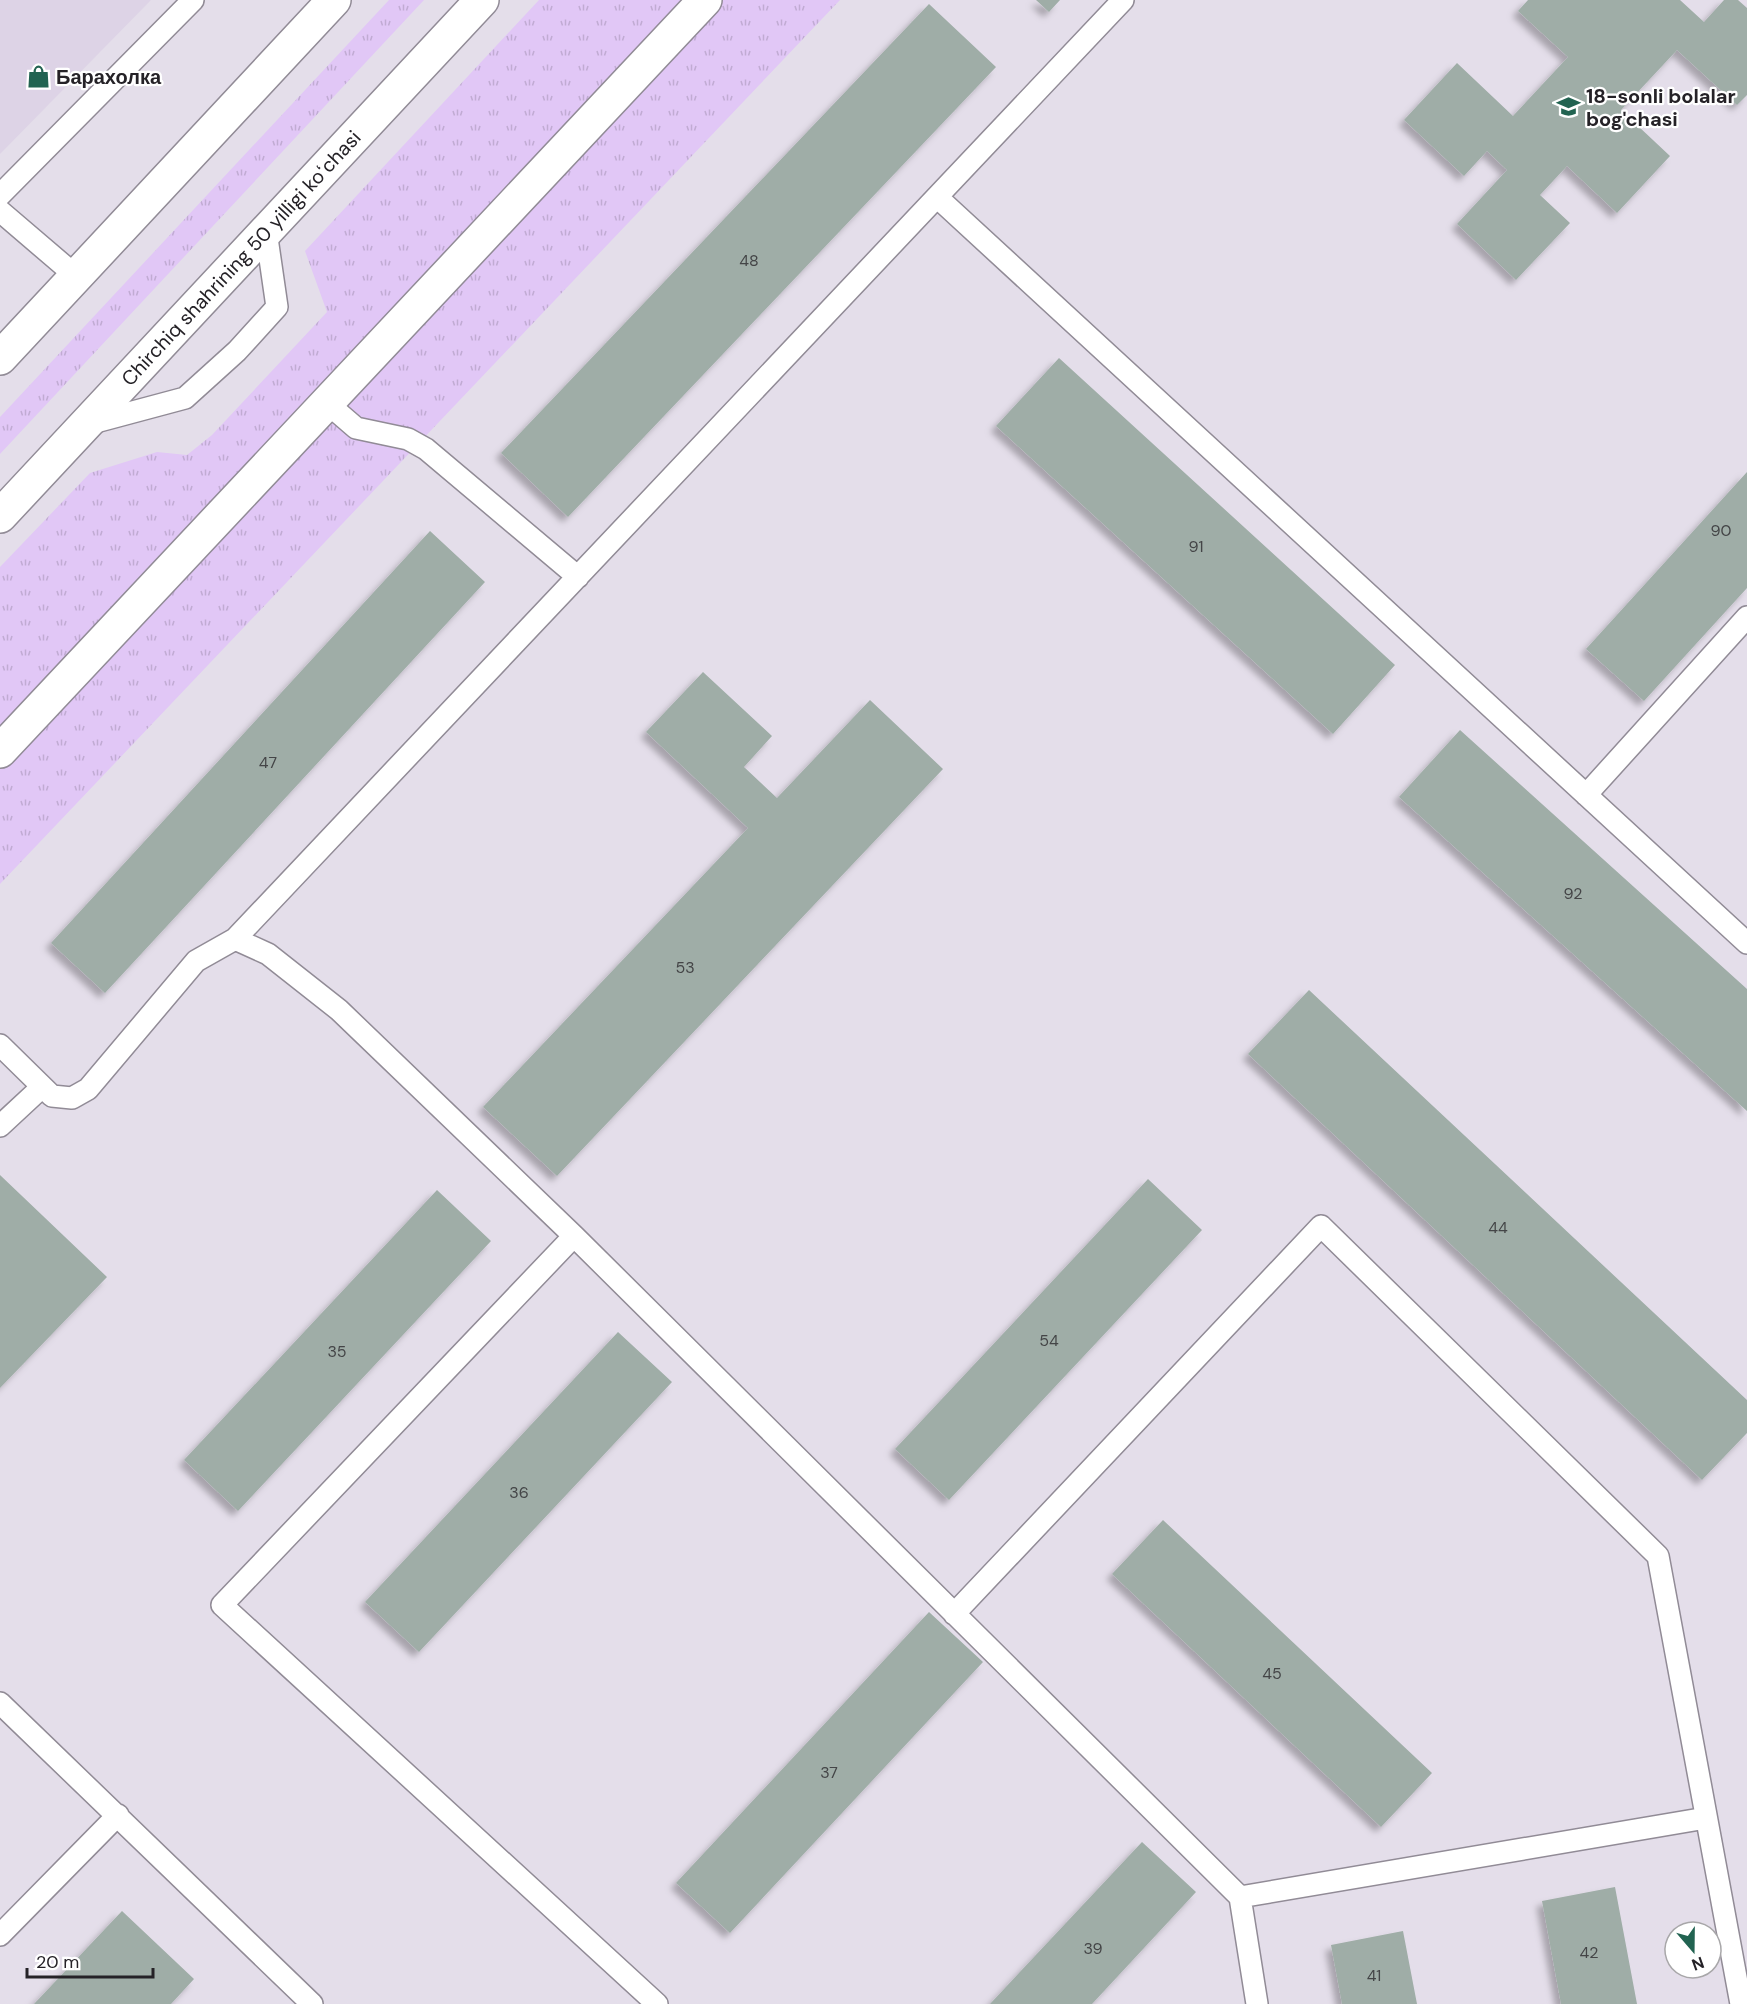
<svg xmlns="http://www.w3.org/2000/svg" width="1747" height="2004" viewBox="0 0 1747 2004" font-family="'DM Sans',sans-serif">
<style>
.built{fill:#ddd3e6}
.grass{fill:url(#grass-tufts)}
.building{fill:#9fada7;filter:url(#shadow)}
.lines{fill:none;stroke-linecap:round;stroke-linejoin:round}
.lane-casing{stroke:#918b96;stroke-width:24}
.street-casing{stroke:#918b96;stroke-width:36}
.secondary-casing{stroke:#918b96;stroke-width:36}
.lane{stroke:#fff;stroke-width:21}
.street{stroke:#fff;stroke-width:33}
.secondary{stroke:#fff;stroke-width:33}
.labels{text-anchor:middle;stroke-width:4.5;stroke-linejoin:round;paint-order:stroke}
.number-label{font-size:16px;fill:#444547}
.poi-label{font-size:20px;font-weight:bold;fill:#252227;stroke:#fff;text-anchor:start}
.street-label{font-size:20px;fill:#252227;stroke:#fff}
</style>
<defs>
<pattern id="grass-tufts" width="24" height="20" patternUnits="userSpaceOnUse" patternTransform="scale(1.5)"><rect width="24" height="20" fill="#e1c7f6"/><path d="M3 7l-1-3M5 7V3M7 7l1-3M15 17l-1-3M17 17v-4M19 17l1-3" fill="none" stroke="#c1abd3"/></pattern>
<filter id="shadow"><feDropShadow dx="-5.5" dy="5.5" stdDeviation="3" flood-color="#0004"/></filter>
</defs>
<rect width="100%" height="100%" fill="#e4deea"/>
<!-- built -->
<path class="built" d="M0 0H151L0 154Z"/>
<!-- grass -->
<path class="grass" d="M389 0H424L0 454V417Z
M539 0H840L0 884V567L90 473 157 452 187 455 212 435 327 312 305 251Z"/>
<!-- building -->
<path class="building" d="M1036 0H1060L1049 12Z
M1528 0H1680L1704 22 1724 0H1738L1747 8V95L1737 105 1677 50 1621 110 1670 156 1617 213 1567 166 1540 195 1570 223 1516 280 1457 224 1507 170 1487 151 1464 176 1404 120 1457 63 1513 116 1568 57 1518 11Z
M929 4 996 67 568 517 501 453Z
M1059 358 1395 665 1333 734 996 426Z
M1747 472V588L1644 701 1586 649Z
M430 531 485 582 105 993 51 943Z
M703 672 772 736 744 767 777 798 870 700 943 769 557 1176 483 1107 748 828 646 732Z
M1460 730 1747 989V1111L1399 797Z
M1309 990 1747 1400V1433L1702 1480 1248 1054Z
M0 1175 107 1277 0 1388Z
M1148 1179 1202 1230 949 1500 895 1449Z
M437 1190 491 1241 238 1511 184 1460Z
M618 1332 672 1382 419 1652 365 1602Z
M1163 1520 1432 1773 1381 1827 1112 1574Z
M929 1612 983 1662 730 1933 676 1883Z
M1142 1842 1196 1892 1092 2004H990Z
M1615 1887 1637 2004H1561L1542 1901Z
M122 1911 194 1979 171 2004H34Z
M1403 1931 1417 2004H1342L1331 1945Z"/>
<g class="lines">
<defs>
<path id="lane" d="M0 195 193 0
M937 197 1747 943
M0 211 76 276
M327 403 356 428 408 439 426 449 578 577
M88 424 185 398 237 351 277 307 266 231
M1586 795 1747 617
M235 939 1123 0
M0 1045 52 1096 72 1098 88 1089 196 961 235 939 268 954 339 1010 574 1236 1240 1897 1706 1818
M0 1126 42 1087
M574 1236 222 1605 657 2004
M954 1614 1321 1226 1658 1556 1741 2004
M0 1703 312 2004
M1240 1897 1257 2004
M0 1935 118 1815"/>
<path id="street" d="M0 751 705 0"/>
<path id="secondary" d="M0 358 334 0
M0 516 482 0"/>
</defs>
<!-- lane casing -->
<use href="#lane" class="lane-casing"/>
<!-- street casing -->
<use href="#street" class="street-casing"/>
<!-- secondary casing -->
<use href="#secondary" class="secondary-casing"/>
<!-- lane -->
<use href="#lane" class="lane"/>
<!-- street -->
<use href="#street" class="street"/>
<!-- secondary -->
<use href="#secondary" class="secondary"/>
</g>
<!-- icons -->
<defs>
<symbol id="shop-bare" viewBox="-9 -9 18 18"><path d="M-5-2.5h2.3a2.7 3.5 0 0 1 5.4 0H5L5.5 6h-11ZM-1.5-2.5h3a1.5 2.3 0 0 0-3 0Z" fill="#226351" stroke="#fff" stroke-width="2.5" paint-order="stroke"/></symbol>
<symbol id="school-bare" viewBox="-9 -9 18 18"><path d="M0-5L7-2L0 1L-7-2ZM-4 1L0 2.5L4 1V4Q0 6-4 4Z" fill="#226351" stroke="#fff" stroke-width="2.5" paint-order="stroke"/></symbol>
</defs>
<g fill-rule="evenodd">
<use href="#shop-bare" x="22" y="60" width="33" height="33"/>
<use href="#school-bare" x="1552" y="90" width="33" height="33"/>
</g>
<g class="labels">
<!-- number labels -->
<g class="number-label">
<text x="749" y="266">48</text>
<text x="1721" y="536">90</text>
<text x="1196" y="552">91</text>
<text x="268" y="768">47</text>
<text x="1573" y="899">92</text>
<text x="685" y="973">53</text>
<text x="1498" y="1233">44</text>
<text x="1049" y="1346">54</text>
<text x="337" y="1357">35</text>
<text x="519" y="1498">36</text>
<text x="1272" y="1679">45</text>
<text x="829" y="1778">37</text>
<text x="1093" y="1954">39</text>
<text x="1589" y="1958">42</text>
<text x="1374" y="1981">41</text>
</g>
<!-- poi labels -->
<g class="poi-label">
<text x="56" y="84">Барахолка</text>
<text x="1586" y="103">18-sonli bolalar<tspan x="1586" dy="23">bog'chasi</tspan></text>
</g>
<!-- street labels -->
<g class="street-label">
<text transform="translate(241 258) rotate(-47)" y="7">Chirchiq shahrining 50 yilligi koʻchasi</text>
</g>
</g>
<!-- north arrow -->
<g transform="translate(1693 1950) rotate(160)"><circle r="28" fill="#ffffff" stroke="#a8a7a9" stroke-width="1.5"/>
<path d="M0-4.5L10 22L0 15L-10 22Z" fill="#226351"/>
<text y="-9" font-size="16" font-weight="bold" text-anchor="middle" fill="#252227">N</text>
</g>
<!-- scale -->
<path d="M27 1968v9h126v-9" fill="none" stroke="#252227" stroke-width="3"/>
<text x="36" y="1968" font-size="18" fill="#252227" stroke="#ffffff" stroke-width="4.5" paint-order="stroke">20 m</text>
</svg>
